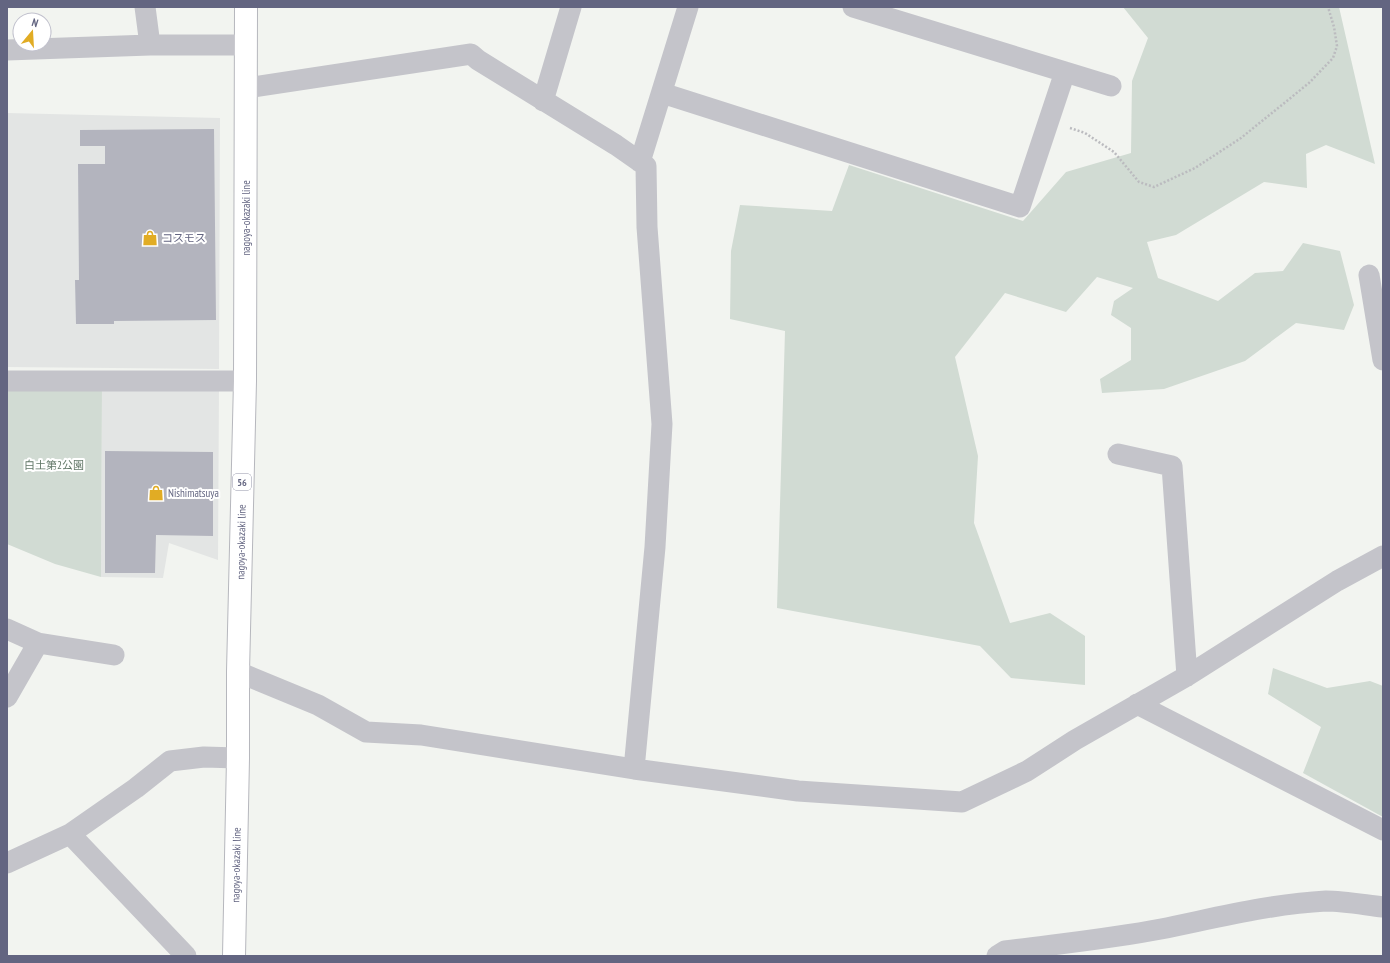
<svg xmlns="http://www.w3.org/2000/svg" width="1390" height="963" viewBox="0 0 1390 963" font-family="'PT Sans Narrow','Noto Sans JP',sans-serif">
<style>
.built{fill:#e3e5e4}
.green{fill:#d1dbd3}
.building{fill:#b3b4be}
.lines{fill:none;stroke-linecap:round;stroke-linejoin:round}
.primary-casing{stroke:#b6b7bd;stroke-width:24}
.path{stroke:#bbbbbf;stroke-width:2.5;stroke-dasharray:2 2;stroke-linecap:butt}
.street{stroke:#c4c4ca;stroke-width:21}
.primary{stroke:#fff;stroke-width:22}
.labels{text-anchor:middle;stroke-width:4;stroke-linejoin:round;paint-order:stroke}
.shield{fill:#fff;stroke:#9293a7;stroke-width:1}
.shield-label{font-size:10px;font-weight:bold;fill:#636581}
.street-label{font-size:11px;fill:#636581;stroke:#fff}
.poi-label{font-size:11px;fill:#636581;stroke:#fff;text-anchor:start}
.park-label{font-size:11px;fill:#627868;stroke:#fff}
</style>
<rect width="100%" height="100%" fill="#f2f4f0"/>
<!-- built -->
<path class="built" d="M7 113 220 118 219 369 7 367Z
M102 386 219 387 218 560 169 543 163 578 101 577Z"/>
<!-- green -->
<path class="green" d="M1123 7H1339L1375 164 1326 145 1306 154 1307 188 1264 182 1176 235 1147 242 1158 278 1218 301 1255 273 1283 271 1303 243 1340 251 1354 305 1344 330 1296 323 1245 361 1164 389 1102 393 1100 379 1131 360V328L1111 315 1114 301 1133 288 1097 277 1066 312 1005 293 955 357 978 456 974 523 1010 623 1050 613 1085 636V685L1011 678 980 646 777 608 785 331 730 319 731 251 740 205 832 211 849 165 1023 221 1066 172 1131 153 1132 81 1148 38Z
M7 385 102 386 101 577 55 564 7 544Z
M1273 668 1327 688 1370 681 1383 686V817L1303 773 1321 727 1268 694Z"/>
<!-- building -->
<path class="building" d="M214 129 216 320 114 321V324H76L75 280H79L78 164H105V146H80V130Z
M105 451 213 452V536L156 535 155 573H105Z"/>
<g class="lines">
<defs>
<path id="primary" d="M234 956 238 758V672L245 381 246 7"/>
</defs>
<!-- primary casing -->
<use href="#primary" class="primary-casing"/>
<!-- path -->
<path class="path" d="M1070 128 1085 133 1114 152 1139 182 1154 187 1195 168 1241 138 1309 83 1333 58 1337 46 1334 27 1328 7"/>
<!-- street -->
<path class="street" d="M145 7 150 45
M853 7 1111 86
M7 50 150 45H246
M246 88 471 54 478 60 616 145 646 166 647 227 662 424 655 547 634 769
M662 93 1020 207 1065 72
M543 101 571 7
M640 162 688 7
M1369 275 1383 360
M7 381H245
M1118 454 1172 466 1187 676
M7 629 38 643 114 655
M238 672 318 705 366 732 421 735 634 769 798 791 962 802 1027 771 1075 740 1187 676 1337 581 1383 556
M7 697 38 643
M1137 704 1383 830
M70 834 186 956
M7 863 70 834 136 788 170 761 204 757 238 758
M997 956 1005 951C1057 944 1109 939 1161 929 1216 918 1270 904 1326 901 1344 901 1365 905 1383 907"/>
<!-- primary -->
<use href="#primary" class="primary"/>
</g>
<!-- icons -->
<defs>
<symbol id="shop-bare" viewBox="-9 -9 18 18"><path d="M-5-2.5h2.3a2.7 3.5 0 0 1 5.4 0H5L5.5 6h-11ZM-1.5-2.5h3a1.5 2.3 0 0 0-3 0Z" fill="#e1ac24" stroke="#fff" stroke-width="2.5" paint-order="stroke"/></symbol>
</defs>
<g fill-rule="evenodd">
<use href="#shop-bare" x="139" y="227" width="22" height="22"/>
<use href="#shop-bare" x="145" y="482" width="22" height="22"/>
</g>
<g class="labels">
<!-- shield labels -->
<rect class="shield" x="233" y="474" width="18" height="16" rx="3"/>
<g class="shield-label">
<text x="242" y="486">56</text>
</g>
<!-- street labels -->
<g class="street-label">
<text transform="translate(246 218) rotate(-90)" y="4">nagoya-okazaki line</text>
<text transform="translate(241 542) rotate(-89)" y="4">nagoya-okazaki line</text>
<text transform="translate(236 865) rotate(-89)" y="4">nagoya-okazaki line</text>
</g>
<!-- poi labels -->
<g class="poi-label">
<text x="162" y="242">コスモス</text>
<text x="168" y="497">Nishimatsuya</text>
</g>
<!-- park labels -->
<g class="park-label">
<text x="54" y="469">白土第2公園</text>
</g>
</g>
<!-- border -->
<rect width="1390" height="963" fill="none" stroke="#636581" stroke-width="16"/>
<!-- north arrow -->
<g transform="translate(32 32) rotate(18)"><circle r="19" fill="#ffffff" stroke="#c1c1cd"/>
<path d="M0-3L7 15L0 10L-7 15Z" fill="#e1ac24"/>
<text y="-6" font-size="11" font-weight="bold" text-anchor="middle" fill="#636581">N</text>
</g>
</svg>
